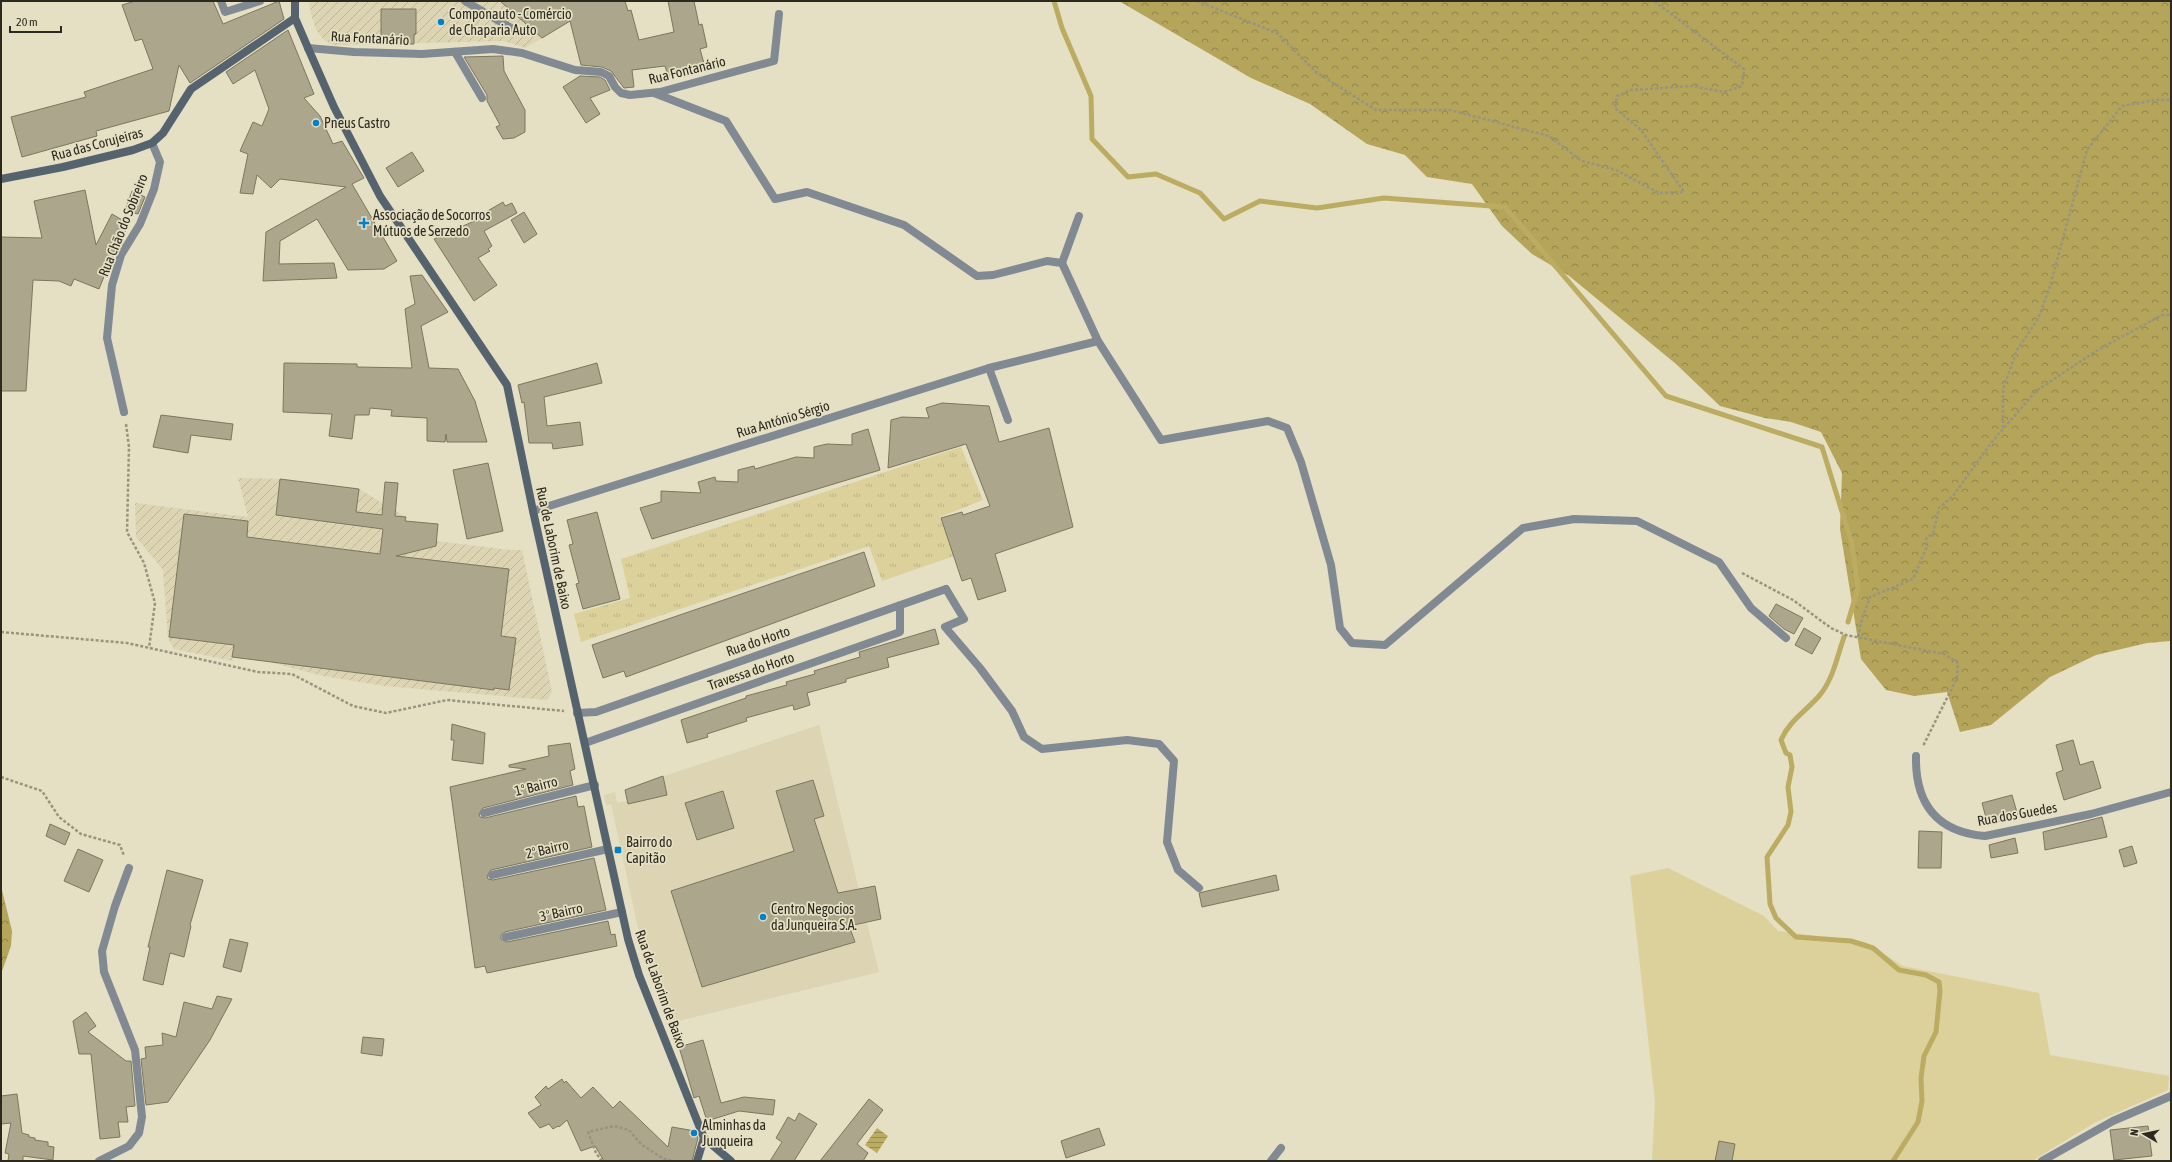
<svg xmlns="http://www.w3.org/2000/svg" width="2172" height="1162" viewBox="0 0 2172 1162" font-family="'Asap Condensed',sans-serif">
<style>
.built{fill:#dcd4b2}
.industrial{fill:url(#industrial-furrows)}
.grass{fill:#ddd19b}
.forest{fill:url(#forest-crowns)}
.park{fill:url(#park-tufts)}
.water{fill:url(#water-rules)}
.lines{fill:none;stroke-linecap:round;stroke-linejoin:round}
.stream{stroke:#bcac61;stroke-width:5}
.building{fill:#aca78c;stroke:#7c765d}
.path{stroke:#99947f;stroke-width:2.5;stroke-dasharray:3 2;stroke-linecap:butt}
.lane{stroke:#818a93;stroke-width:8}
.street{stroke:#818a93;stroke-width:8}
.secondary{stroke:#55636e;stroke-width:8}
.poi-dot{fill:#0082ca;stroke:#e5dfc3;stroke-width:1.5}
.labels{text-anchor:middle;stroke-width:3.5;stroke-linejoin:round;paint-order:stroke}
.poi-label{font-size:14px;fill:#2c291f;stroke:#e5dfc3;text-anchor:start}
.street-label{font-size:14px;fill:#2c291f;stroke:#e5dfc3}
</style>
<defs>
<pattern id="industrial-furrows" width="10" height="10" patternUnits="userSpaceOnUse"><rect width="10" height="10" fill="#dcd4b2"/><path d="M-1 1l2-2M0 10L10 0M9 11l2-2" fill="none" stroke="#bdb699"/></pattern>
<pattern id="forest-crowns" width="20" height="18" patternUnits="userSpaceOnUse"><rect width="20" height="18" fill="#b5a55a"/><path d="M2 6a3 3 0 1 1 6 0M12 15a3 3 0 1 1 6 0" fill="none" stroke="#93864a"/></pattern>
<pattern id="park-tufts" width="24" height="20" patternUnits="userSpaceOnUse"><rect width="24" height="20" fill="#ddd19b"/><path d="M3 7l-1-3M5 7V3M7 7l1-3M15 17l-1-3M17 17v-4M19 17l1-3" fill="none" stroke="#beb385"/></pattern>
<pattern id="water-rules" width="6" height="5" patternUnits="userSpaceOnUse"><rect width="6" height="5" fill="#bcac61"/><path d="M0 2.5h6" fill="none" stroke="#998c4f"/></pattern>
</defs>
<rect width="100%" height="100%" fill="#e5dfc3"/>
<!-- built -->
<path class="built" d="M819 725 879 972 670 1023 642 946 611 804 606 805 604 795 615 792 617 803 627 801 625 789Z"/>
<!-- industrial -->
<path class="industrial" d="M309 1H605L525 48 504 41 333 45 324 40 316 30 311 14Z
M238 478 281 479 359 489 406 517 403 537 510 550H522L552 692 547 700 385 686 323 676 270 662 232 657 233 661 174 649 168 638 163 570 136 537 135 503 248 517Z"/>
<!-- grass -->
<path class="grass" d="M1668 868 1764 916 1778 931 1865 942 1903 966 2039 993 2050 1055 2169 1076 2168 1090 2094 1123 2032 1161H1652L1655 1101 1630 876Z"/>
<!-- forest -->
<path class="forest" d="M1119 1H2171V641L2147 643 2096 655 2050 677 1991 725 1960 732 1947 692 1914 696 1886 690 1861 659 1840 529 1842 473 1821 432 1791 422 1765 418 1720 406 1676 364 1568 275 1532 254 1502 226 1472 184 1427 177 1405 155 1367 144 1310 104 1251 78Z
M1 886 12 931 11 946 1 974Z"/>
<!-- park -->
<path class="park" d="M961 447 983 500 940 517 954 556 882 581 869 546 581 642 574 614 630 598 621 559Z"/>
<!-- water -->
<path class="water" d="M877 1128 888 1136 877 1153 865 1145Z"/>
<g class="lines">
<!-- stream -->
<path class="stream" d="M1054 1 1062 28 1091 96 1092 139 1128 177 1156 174 1200 193 1224 219 1260 201 1317 208 1384 198 1505 207 1666 396 1822 447 1852 544 1858 588 1848 622
M1844 637C1837 657 1833 680 1819 696 1806 711 1789 721 1781 740L1786 753 1790 755 1792 767 1788 787 1791 812 1788 825 1767 857 1770 904 1776 918 1796 937 1851 941 1873 948 1899 970 1926 975 1939 982 1940 991 1936 1032 1924 1056 1921 1078 1922 1101 1918 1122 1893 1161"/>
</g>
<!-- building -->
<path class="building" d="M135 1H213L223 24 279 1 284 19 190 83 179 65 169 111 96 131 97 136 22 157 11 117 86 97 84 92 153 69 142 39 135 41 122 5Z
M500 1H625L628 11 631 10 639 40 674 32 668 1H694L699 25 702 24 707 47 700 49 705 67 668 76 665 66 632 70 634 87 624 88 611 71 602 67 581 65 570 21 542 38Z
M381 9H416V34H414V44H381Z
M288 30 314 94 304 98 320 116 333 144 342 141 364 178 352 184 397 261 384 269 348 270 317 219 280 241 279 264 334 263 337 278 263 281 266 232 346 187 280 179 271 188 257 175 253 194 240 193 248 154 240 151 253 122 262 126 269 109 255 70 233 84 226 72Z
M503 56 504 71 525 110V132L514 138 503 139 496 127 500 125 487 101V95L464 57Z
M580 76 600 77 605 80 610 90 590 98 600 114 586 123 563 87Z
M412 152 424 171 398 187 386 168Z
M85 190 96 245 112 214 129 224 119 243 118 242 99 289 74 279 71 286 59 281 33 280 26 391H1V237L42 238 34 201Z
M132 191 145 197 138 214 125 211Z
M503 202 505 206 512 203 517 213 484 231 492 246 488 249 490 251 478 258 497 285 474 301 434 239 481 218 479 216Z
M524 212 537 234 524 243 511 220Z
M422 275 448 312 421 326 429 368 458 369 475 401 487 442H447L446 434 445 442 427 441V418L391 416 392 410 370 408 369 415H355L352 439 329 436 332 414 283 412 284 363 357 364V367L412 368 405 309 415 304 410 276Z
M597 363 602 383 544 397 547 426 580 422 583 445 553 449 552 443H529L524 402 522 403 518 385Z
M942 403 989 406 999 442 1049 428 1073 527 995 554 1006 591 978 600 971 578 962 581 941 518 962 512 963 515 990 506 966 444 888 468 891 420 902 417 929 418 926 408Z
M161 415 233 424 231 440 191 435 188 453 153 447Z
M868 429 880 470 652 539 640 508 661 502V491L701 493 698 482 715 477 716 481 738 482V470L754 466 755 469 796 457 814 458V447L827 444 852 445V434Z
M488 463 503 531 467 539 453 470Z
M280 479 359 489 356 512 382 515 385 482 398 483 395 516 406 517 405 521 438 524 436 546 396 556 509 569 501 636 516 638 509 690 494 688V690L232 657 234 645 169 637 184 514 248 521 247 537 380 554 383 529 276 515Z
M597 512 620 599 583 609 576 584 579 583 569 545 573 544 567 520Z
M864 552 875 586 626 677 624 671 603 678 592 645Z
M1776 604 1803 618 1794 634 1784 629 1769 616Z
M1804 628 1821 638 1812 654 1795 645Z
M935 629 939 644 887 658 889 667 846 679V682L807 693 810 705 794 710 793 705 746 718 747 721 707 734 708 737 687 743 681 720 746 698V696L787 685 786 682 815 674 814 671 860 657 859 652Z
M452 724 485 733 483 764 452 760 454 740H451Z
M2073 740 2080 765 2093 761 2101 788 2064 800 2056 773 2063 770 2056 745Z
M570 743 575 769 570 771 573 785 483 808 479 814 480 817 485 818 576 796 578 807 584 806 592 847 491 870 487 876 488 879 493 880 594 858 606 910 505 932 501 935V939L507 942 608 921 611 935 615 934 617 946 487 973 485 966 475 968 450 787 526 769 509 767V765L549 756 548 746Z
M663 776 667 795 628 804 625 790Z
M813 780 824 816 814 819 838 893 875 886 881 919 849 926 855 942 702 987 671 891 794 851 776 791Z
M723 791 734 828 697 840 685 803Z
M2012 795 2018 816 1988 825 1982 803Z
M2102 817 2107 837 2045 850 2043 832Z
M50 824 70 833 65 845 46 836Z
M1919 831 1942 832 1941 868H1918Z
M2015 838 2018 853 1991 858 1989 845Z
M2132 846 2137 863 2124 867 2119 850Z
M78 849 103 860 89 892 64 881Z
M167 870 203 880 190 925 191 926 184 957 170 953 163 985 143 980 150 947H148Z
M1276 875 1279 890 1202 907 1199 893 1203 892Z
M230 939 248 943 241 972 223 967Z
M217 996 232 999 210 1040 168 1102 146 1105 141 1059 146 1058 145 1047 163 1045 162 1033 176 1037 184 1002 212 1009Z
M86 1012 96 1026 88 1032 126 1061H131L135 1106 126 1107 128 1122H118L120 1137 100 1139 91 1054H79L73 1021Z
M363 1037 384 1039 382 1056 361 1053Z
M703 1040 721 1103 744 1097 775 1100 773 1115 739 1111 707 1121 699 1096 694 1098 679 1047Z
M562 1079 564 1083 566 1081 581 1098 593 1087 613 1108 620 1101 668 1147 672 1127 695 1131 698 1138 692 1161H604L595 1146 581 1151 567 1120 559 1127 558 1126 553 1129 549 1124 540 1128 528 1113 541 1105 535 1097 546 1086 548 1089Z
M17 1094 22 1133 29 1135V1137L35 1138V1140L48 1142V1146L54 1147 53 1160 23 1156V1161H8L9 1154 5 1153 11 1123 1 1124V1096Z
M869 1099 883 1110 857 1144 868 1153 863 1161H820Z
M799 1113 817 1124 794 1161H770L782 1142 776 1138 788 1117 795 1121Z
M2148 1126 2152 1156 2114 1160 2110 1130Z
M1099 1128 1105 1145 1066 1158 1061 1141Z
M1719 1141 1735 1144 1732 1161H1715Z"/>
<g class="lines">
<!-- path -->
<path class="path" d="M1197 1 1277 33 1316 72 1376 110H1450L1549 136 1582 161 1616 170 1659 193 1684 192 1641 130 1615 108 1617 96 1631 90 1692 86 1724 92 1742 86 1744 69 1654 1
M126 424 129 447 127 532 144 563 155 603 149 648
M2003 428V389L2017 350 2038 319 2050 286 2087 150 2122 106 2155 100H2171
M1742 573 1793 600 1831 628 1846 635 1944 654 1958 663 1957 678 1923 746
M1 632 127 643 258 672 292 674 353 706 386 713 447 700 564 711
M1858 637 1862 619 1870 597 1913 579 1926 549V539L1933 533 1939 508 1953 496 1991 443 2036 391 2096 351 2162 315H2171
M1 777 42 791 59 817 81 834 120 845 124 856
M602 1161 596 1153 588 1132 614 1126 629 1130 641 1144 662 1158 672 1161"/>
<!-- lane -->
<path class="lane" d="M221 1 225 12 260 1
M465 1 511 28
M455 52 482 98
M654 93 726 121 775 199 807 192 904 225 977 276 993 275 1047 261 1062 263
M1079 216 1062 263 1098 341
M989 368 1098 341 1161 440 1268 421 1287 428 1301 462 1331 565 1340 628 1352 643 1385 645 1523 528 1574 519 1637 521 1719 562 1751 608 1786 638
M946 589 964 619 945 627 980 668 1012 711 1024 737 1042 749 1127 740 1159 744 1174 761 1167 842 1178 870 1199 888"/>
<!-- street -->
<path class="street" d="M308 48 354 52 422 54 493 49 522 53 575 70 601 72 609 76 615 87 621 93 630 95 660 92 774 61 779 14
M124 412 107 338 112 285 121 255 140 224 154 189 160 162 152 143
M533 511 989 368 1008 420
M577 713 596 712 946 589
M585 743 900 632V605
M1916 756C1915 803 1936 832 1985 836L2091 814 2171 792
M484 813 595 785
M492 875 608 849
M506 937 622 912
M99 1161 129 1146 139 1133 142 1117 135 1050 104 972 102 951 115 906 129 868
M1271 1161 1281 1148
M2042 1161 2113 1121 2171 1096"/>
<!-- secondary -->
<path class="secondary" d="M295 1V18L308 48 334 107 380 196 507 385 533 511 628 939 639 975 704 1138 731 1161
M1 179 63 167 133 150 152 143 163 133 191 89 295 18
M697 1161 704 1138"/>
</g>
<!-- markers -->
<g class="poi-dot">
<circle cx="441" cy="22" r="4"/>
<circle cx="316" cy="123" r="4"/>
<path d="M362 217h4v4h4v4h-4v4h-4v-4h-4v-4h4z"/>
<rect x="614" y="846" width="8" height="8" rx="2"/>
<circle cx="763" cy="917" r="4"/>
<circle cx="694" cy="1133" r="4"/>
</g>
<g class="labels">
<!-- poi labels -->
<g class="poi-label">
<text x="449" y="19">Componauto - Comércio<tspan x="449" dy="16">de Chaparia Auto</tspan></text>
<text x="324" y="128">Pneus Castro</text>
<text x="373" y="220">Associação de Socorros<tspan x="373" dy="16">Mútuos de Serzedo</tspan></text>
<text x="626" y="847">Bairro do<tspan x="626" dy="16">Capitão</tspan></text>
<text x="771" y="914">Centro Negocios<tspan x="771" dy="16">da Junqueira S.A.</tspan></text>
<text x="702" y="1130">Alminhas da<tspan x="702" dy="16">Junqueira</tspan></text>
</g>
<!-- street labels -->
<g class="street-label">
<text transform="translate(370 38) rotate(3)" y="5">Rua Fontanário</text>
<text transform="translate(687 70) rotate(-14)" y="5">Rua Fontanário</text>
<text transform="translate(97 144) rotate(-15)" y="5">Rua das Corujeiras</text>
<text transform="translate(123 225) rotate(-68)" y="5">Rua Chão do Sobreiro</text>
<text transform="translate(783 419) rotate(-17)" y="5">Rua António Sérgio</text>
<text transform="translate(554 548) rotate(78)" y="5">Rua de Laborim de Baixo</text>
<text transform="translate(758 641) rotate(-19)" y="5">Rua do Horto</text>
<text transform="translate(751 671) rotate(-19)" y="5">Travessa do Horto</text>
<text transform="translate(536 786) rotate(-14)" y="5">1º Bairro</text>
<text transform="translate(2017 814) rotate(-10)" y="5">Rua dos Guedes</text>
<text transform="translate(547 849) rotate(-13)" y="5">2º Bairro</text>
<text transform="translate(561 912) rotate(-12)" y="5">3º Bairro</text>
<text transform="translate(661 989) rotate(70)" y="5">Rua de Laborim de Baixo</text>
</g>
</g>
<!-- border -->
<rect width="2172" height="1162" fill="none" stroke="#2c291f" stroke-width="4"/>
<!-- north arrow -->
<g transform="translate(2144 1134) rotate(279)" stroke="#e5dfc3" stroke-width="3" paint-order="stroke">
<path d="M0-3L7 15L0 10L-7 15Z" fill="#2c291f"/>
<text y="-6" font-size="11" font-weight="bold" text-anchor="middle" fill="#2c291f">N</text>
</g>
<!-- scale -->
<path d="M10 26v6h51v-6" fill="none" stroke="#2c291f" stroke-width="2"/>
<text x="16" y="26" font-size="12" fill="#2c291f" stroke="#e5dfc3" stroke-width="3" paint-order="stroke">20 m</text>
</svg>
